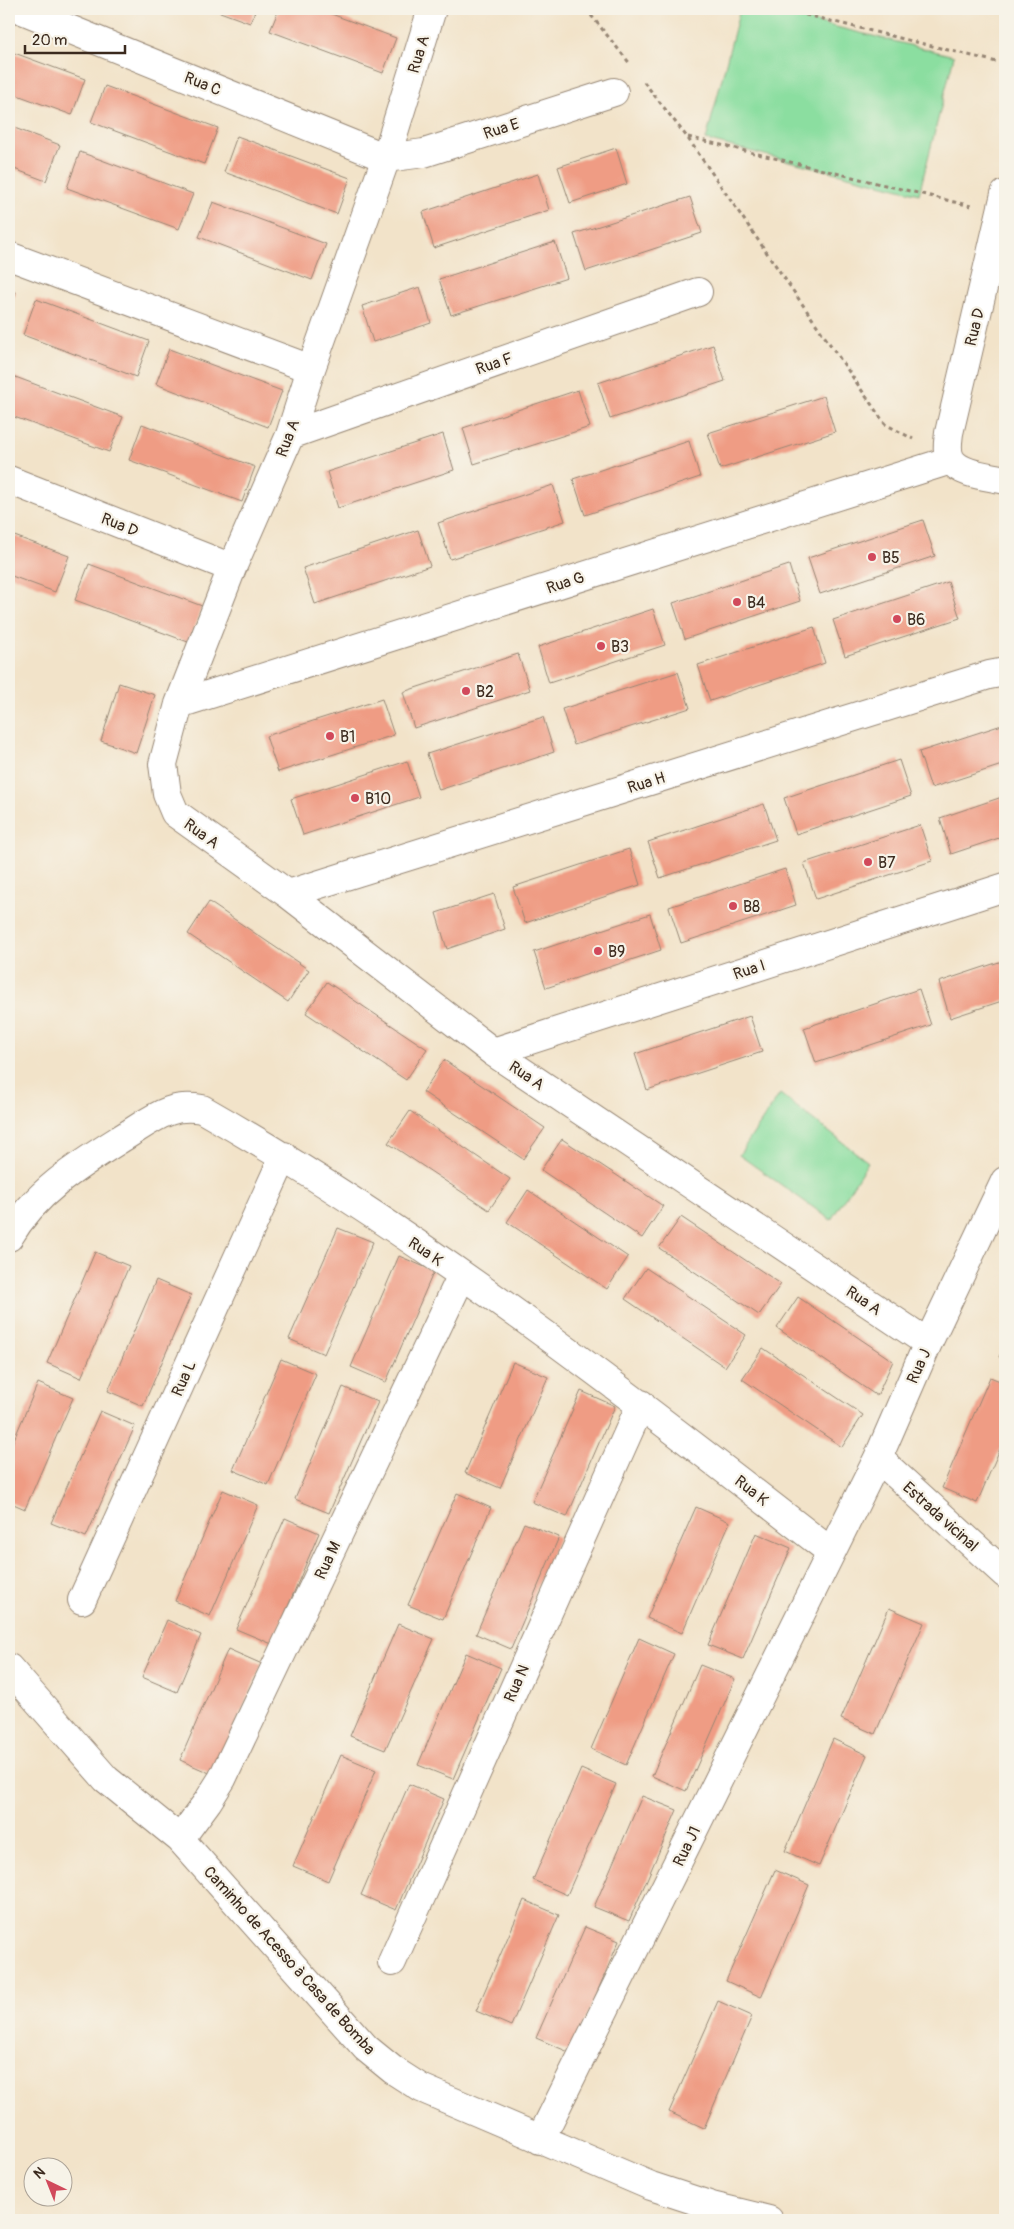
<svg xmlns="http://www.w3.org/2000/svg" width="1014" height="2229" viewBox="0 0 1014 2229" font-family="Pangolin,sans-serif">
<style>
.green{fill:#8bdea0;stroke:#63845f}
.building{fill:#ef9c84}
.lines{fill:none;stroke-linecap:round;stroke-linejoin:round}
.minor-casing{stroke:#968674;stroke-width:30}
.path{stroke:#968674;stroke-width:3;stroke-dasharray:4 4;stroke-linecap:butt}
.minor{stroke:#fff;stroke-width:28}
.poi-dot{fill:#d1495b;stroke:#f7f3e8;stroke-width:2}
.labels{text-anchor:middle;stroke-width:4.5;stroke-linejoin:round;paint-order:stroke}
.street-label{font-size:16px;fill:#3b2a1e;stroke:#f7f3e8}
.poi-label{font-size:16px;fill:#3b2a1e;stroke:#f7f3e8;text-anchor:start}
</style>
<rect width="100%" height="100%" fill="#f7f3e8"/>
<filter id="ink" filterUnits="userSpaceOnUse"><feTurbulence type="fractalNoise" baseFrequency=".02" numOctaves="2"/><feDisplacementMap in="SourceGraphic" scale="10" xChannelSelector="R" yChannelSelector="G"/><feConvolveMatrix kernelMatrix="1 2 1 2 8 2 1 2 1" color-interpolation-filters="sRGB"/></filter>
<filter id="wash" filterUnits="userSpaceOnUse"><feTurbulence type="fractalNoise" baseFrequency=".0096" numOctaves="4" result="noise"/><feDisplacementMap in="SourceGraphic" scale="20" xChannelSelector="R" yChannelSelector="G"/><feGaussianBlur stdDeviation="1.12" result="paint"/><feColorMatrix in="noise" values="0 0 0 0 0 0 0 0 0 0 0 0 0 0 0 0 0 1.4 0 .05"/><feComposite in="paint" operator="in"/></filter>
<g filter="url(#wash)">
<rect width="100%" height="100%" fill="#f2e3c9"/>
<!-- green -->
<path class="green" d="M740 9H763L954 56 919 194 706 140Z
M780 1094 868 1162 831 1220 739 1155Z"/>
<g id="blocks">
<!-- building -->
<path class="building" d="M212 9H256L250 23Z
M279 9H318L396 38 383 73 270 31Z
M9 51 85 79 72 115 9 92Z
M105 86 218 128 204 164 91 122Z
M9 126 60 145 46 181 9 167Z
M237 136 350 178 337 214 224 172Z
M616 148 627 184 570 203 558 167Z
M80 152 193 194 179 229 67 188Z
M538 174 549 210 434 248 423 212Z
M690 197 702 233 586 271 574 234Z
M213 202 326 244 312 280 199 237Z
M555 242 567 278 451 315 439 279Z
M420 287 431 323 373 342 362 306Z
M9 290 16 292 9 312Z
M36 299 149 341 136 377 23 335Z
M713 345 725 381 610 419 598 383Z
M169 349 282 391 268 427 156 384Z
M10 375 123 417 109 452 9 415Z
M578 390 590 427 474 464 463 428Z
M824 396 835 432 720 469 708 433Z
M142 424 255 467 242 502 129 460Z
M443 434 454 470 338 508 327 472Z
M689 441 700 477 585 515 573 479Z
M553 485 565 521 450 559 438 523Z
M923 520 935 556 820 594 808 558Z
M418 530 430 566 315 604 303 568Z
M9 534 69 556 55 592 9 575Z
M89 564 202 606 188 642 75 600Z
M789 565 800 601 685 639 673 603Z
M948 582 960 618 845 656 833 620Z
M653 609 665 645 549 683 538 647Z
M814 627 825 663 710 701 698 665Z
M518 654 530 690 414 728 403 692Z
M678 672 690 708 574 745 562 709Z
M119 683 155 695 136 753 101 741Z
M382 699 394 735 278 772 266 736Z
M543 717 554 752 439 790 427 754Z
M1005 724V764L931 788 919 752Z
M899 760 911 796 796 834 784 798Z
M407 761 419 797 303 835 291 799Z
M1005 796V836L951 854 940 818Z
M764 804 776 840 660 878 648 842Z
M920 825 932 861 816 899 804 863Z
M629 849 640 885 525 923 513 887Z
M785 869 796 905 681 943 669 907Z
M494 894 505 929 447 949 436 913Z
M209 902 309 970 288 1002 188 934Z
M650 914 661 950 546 988 534 952Z
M1005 960V1000L950 1018 939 982Z
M327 982 427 1049 406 1080 306 1013Z
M919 989 931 1025 816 1063 804 1028Z
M750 1016 762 1052 647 1090 635 1054Z
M444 1060 545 1128 523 1159 423 1092Z
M410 1111 510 1179 489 1210 388 1143Z
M562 1139 663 1206 642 1238 541 1170Z
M528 1190 628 1257 607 1289 507 1222Z
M681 1217 781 1284 759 1315 659 1248Z
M338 1228 373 1242 324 1354 289 1339Z
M95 1252 129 1266 81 1378 47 1363Z
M399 1256 434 1271 386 1382 351 1367Z
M646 1268 746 1335 725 1367 625 1299Z
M156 1280 191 1295 143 1406 108 1391Z
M798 1297 893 1361 877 1396 777 1328Z
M1005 1344V1360L999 1357Z
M763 1348 863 1415 842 1447 742 1379Z
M281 1359 316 1374 268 1485 233 1470Z
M513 1362 548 1377 500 1488 465 1473Z
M990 1377 1005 1383V1437L977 1503 942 1488Z
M38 1383 73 1398 25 1509 9 1502V1451Z
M343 1387 378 1402 329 1513 295 1499Z
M581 1391 615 1406 567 1517 532 1502Z
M100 1411 135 1426 86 1537 51 1523Z
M223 1490 258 1505 210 1616 175 1601Z
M457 1493 491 1508 443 1619 408 1605Z
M696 1507 730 1522 682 1633 647 1618Z
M285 1518 319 1533 272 1644 236 1629Z
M524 1523 559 1537 511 1649 476 1634Z
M756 1533 791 1548 743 1659 708 1645Z
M889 1608 924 1623 875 1734 841 1719Z
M167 1620 201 1635 177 1692 142 1677Z
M398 1624 434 1639 385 1750 350 1736Z
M639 1638 674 1654 626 1765 591 1749Z
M228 1649 262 1664 214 1775 180 1760Z
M466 1653 501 1668 453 1779 418 1765Z
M700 1665 735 1679 686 1791 652 1776Z
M833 1739 867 1755 819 1866 785 1851Z
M341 1755 376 1770 328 1881 293 1866Z
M581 1769 616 1784 567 1895 533 1880Z
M409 1784 444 1799 396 1910 361 1895Z
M642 1796 677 1810 629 1921 594 1907Z
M775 1870 809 1885 761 1997 726 1981Z
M524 1900 559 1915 511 2026 476 2011Z
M585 1927 619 1941 571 2053 536 2038Z
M718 2001 752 2016 704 2128 669 2112Z"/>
</g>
</g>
<g filter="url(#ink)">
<use href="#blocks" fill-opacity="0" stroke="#968674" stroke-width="1"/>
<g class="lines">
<defs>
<path id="minor" d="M20 9 386 158 424 153 614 92
M432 9 386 158 311 369 290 435 232 568 179 704 163 764 167 794 175 813 288 894 493 1052 928 1343
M1005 194 949 433C948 442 946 452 951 460 961 475 989 476 1005 480
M9 256 311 369
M290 435 698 292
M9 480 232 568
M179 704 951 460
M288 894 989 675 1005 672
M493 1052 1005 887
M9 1237C35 1192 79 1165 122 1138 137 1129 152 1117 169 1111 180 1107 190 1107 202 1109 425 1236 629 1395 831 1552
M878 1458 1005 1574
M82 1600 284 1156
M9 1668 106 1779 180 1839 366 2048 393 2070 421 2088 651 2186 712 2206 769 2220
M180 1839 208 1801 222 1779 462 1275
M392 1962 641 1404
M540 2140 878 1458 928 1343 1005 1181"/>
</defs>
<!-- minor casing -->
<use href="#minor" class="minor-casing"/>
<!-- path -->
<path class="path" d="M586 9 631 65
M782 9 1005 64
M644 82 687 137 885 424 913 439
M688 137 971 206"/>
<!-- minor -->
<use href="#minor" class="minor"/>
</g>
</g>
<!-- markers -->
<g class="poi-dot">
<circle cx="872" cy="557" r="5"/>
<circle cx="737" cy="602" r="5"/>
<circle cx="897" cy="619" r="5"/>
<circle cx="601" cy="646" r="5"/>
<circle cx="466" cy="691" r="5"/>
<circle cx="330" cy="736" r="5"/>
<circle cx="355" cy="798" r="5"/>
<circle cx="868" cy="862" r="5"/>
<circle cx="733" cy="906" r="5"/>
<circle cx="598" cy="951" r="5"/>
</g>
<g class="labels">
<!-- street labels -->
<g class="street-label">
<text transform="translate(418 54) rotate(-73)" y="6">Rua A</text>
<text transform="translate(203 83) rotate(22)" y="6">Rua C</text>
<text transform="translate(501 128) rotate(-18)" y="6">Rua E</text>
<text transform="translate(974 327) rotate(-76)" y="6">Rua D</text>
<text transform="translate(494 363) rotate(-19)" y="6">Rua F</text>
<text transform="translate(287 438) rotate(-69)" y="6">Rua A</text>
<text transform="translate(120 524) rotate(22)" y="6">Rua D</text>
<text transform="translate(565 582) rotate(-18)" y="6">Rua G</text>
<text transform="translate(646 782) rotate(-17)" y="6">Rua H</text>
<text transform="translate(202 833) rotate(36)" y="6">Rua A</text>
<text transform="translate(749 969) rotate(-18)" y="6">Rua I</text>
<text transform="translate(527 1075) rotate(34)" y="6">Rua A</text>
<text transform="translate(426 1251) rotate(34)" y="6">Rua K</text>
<text transform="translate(864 1300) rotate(34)" y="6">Rua A</text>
<text transform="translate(918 1366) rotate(-66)" y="6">Rua J</text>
<text transform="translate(183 1378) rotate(-66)" y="6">Rua L</text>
<text transform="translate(752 1490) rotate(38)" y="6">Rua K</text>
<text transform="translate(941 1516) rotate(42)" y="6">Estrada vicinal</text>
<text transform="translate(327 1560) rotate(-65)" y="6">Rua M</text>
<text transform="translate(516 1683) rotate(-66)" y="6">Rua N</text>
<text transform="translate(686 1846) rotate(-64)" y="6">Rua J1</text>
<text transform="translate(290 1960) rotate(48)" y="6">Caminho de Acesso à Casa de Bomba</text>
</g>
<!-- poi labels -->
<g class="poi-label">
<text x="882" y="563">B5</text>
<text x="747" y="608">B4</text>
<text x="907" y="625">B6</text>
<text x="611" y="652">B3</text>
<text x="476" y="697">B2</text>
<text x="340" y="742">B1</text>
<text x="365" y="804">B10</text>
<text x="878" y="868">B7</text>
<text x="743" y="912">B8</text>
<text x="608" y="957">B9</text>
</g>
</g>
<!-- margin -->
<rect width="1014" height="2229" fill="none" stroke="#f7f3e8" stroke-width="30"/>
<!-- north arrow -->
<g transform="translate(48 2182) rotate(317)"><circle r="24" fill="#f7f3e8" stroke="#aca397"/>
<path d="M0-4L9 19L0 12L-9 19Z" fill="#d1495b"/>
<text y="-8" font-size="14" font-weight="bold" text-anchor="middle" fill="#3b2a1e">N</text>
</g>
<!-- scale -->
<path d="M25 45v8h100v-8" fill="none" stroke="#3b2a1e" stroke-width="2.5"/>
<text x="32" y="45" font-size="15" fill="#3b2a1e" stroke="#f7f3e8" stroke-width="4" paint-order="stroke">20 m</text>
</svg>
